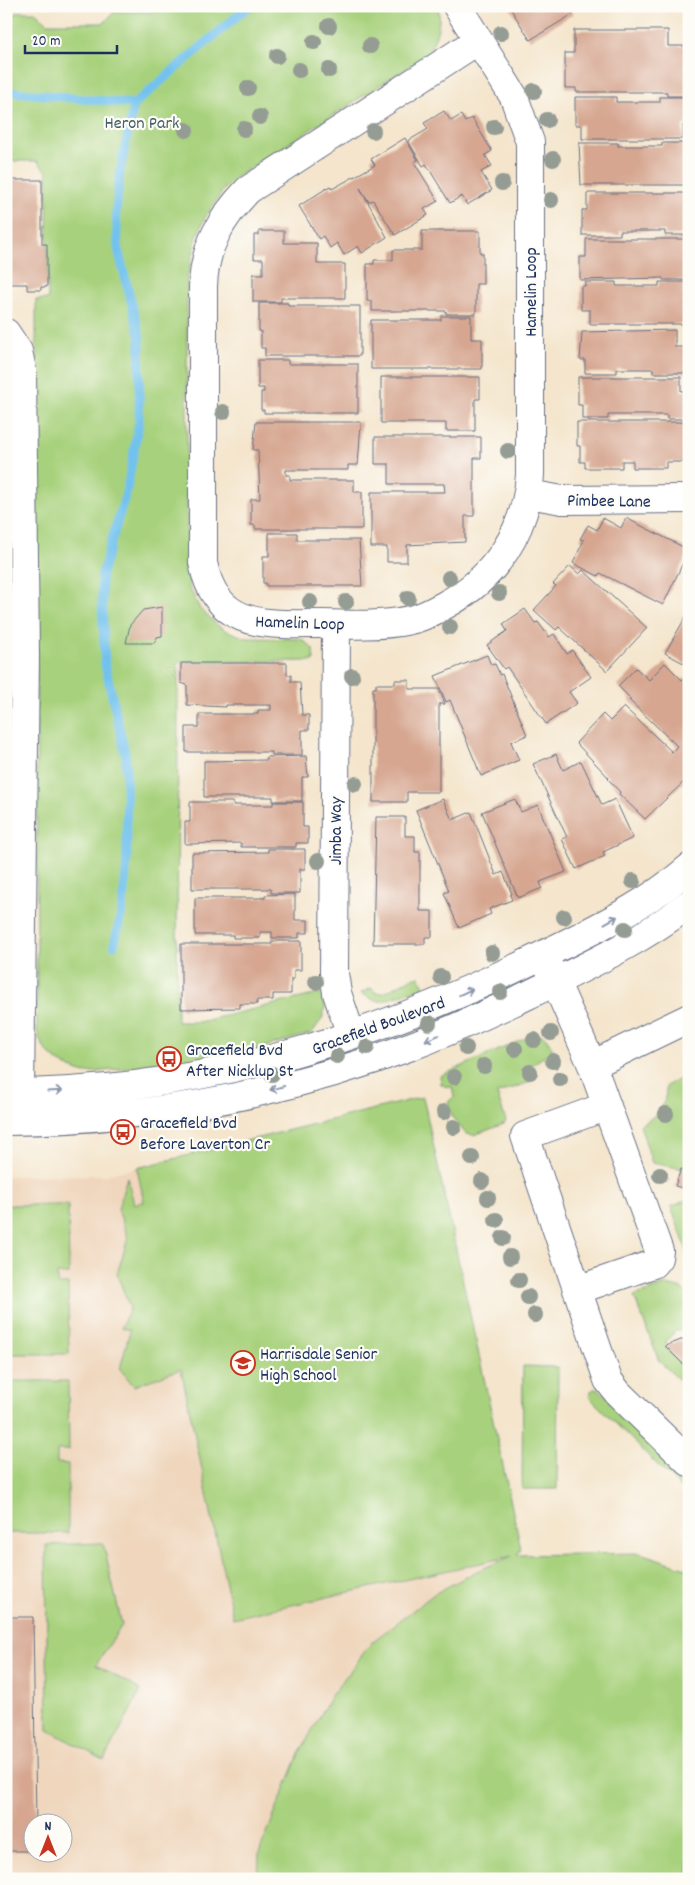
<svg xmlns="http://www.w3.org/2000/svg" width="695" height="1885" viewBox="0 0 695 1885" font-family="Dekko,sans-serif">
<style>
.built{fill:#efd6bc;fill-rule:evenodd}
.green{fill:#a7d17c;stroke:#61806d}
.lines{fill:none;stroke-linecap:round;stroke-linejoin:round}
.stream{stroke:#73c2ee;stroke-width:9}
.building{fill:#d6a690}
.minor-casing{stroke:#676f84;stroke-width:30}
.minor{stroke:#fff;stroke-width:28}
.tree{fill:#949c94}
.oneway{stroke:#8d97ae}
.labels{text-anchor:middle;stroke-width:4.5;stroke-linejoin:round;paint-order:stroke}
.park-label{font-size:18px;fill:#456067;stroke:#fdfcf7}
.street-label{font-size:18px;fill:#1b2f5e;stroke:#fdfcf7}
.poi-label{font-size:18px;fill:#1b2f5e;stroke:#fdfcf7;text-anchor:start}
</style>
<rect width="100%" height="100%" fill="#fdfcf7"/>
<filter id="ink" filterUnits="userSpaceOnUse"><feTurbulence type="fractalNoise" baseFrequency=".02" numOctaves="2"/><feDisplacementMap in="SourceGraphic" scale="10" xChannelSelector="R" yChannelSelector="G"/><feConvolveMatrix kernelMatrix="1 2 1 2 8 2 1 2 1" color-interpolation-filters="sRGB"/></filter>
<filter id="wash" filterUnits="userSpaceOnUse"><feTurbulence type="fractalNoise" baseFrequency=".0096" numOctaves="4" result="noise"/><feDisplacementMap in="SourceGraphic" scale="20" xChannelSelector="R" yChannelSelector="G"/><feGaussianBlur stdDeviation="1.12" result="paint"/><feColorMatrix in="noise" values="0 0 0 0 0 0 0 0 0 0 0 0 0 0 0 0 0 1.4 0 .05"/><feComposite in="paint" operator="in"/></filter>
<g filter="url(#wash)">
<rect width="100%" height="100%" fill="#f4e5cc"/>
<!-- built -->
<path class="built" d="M423 1097 521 1549 516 1555 475 1572 434 1594 372 1642 331 1696 299 1754 259 1853 258 1879H6V1176L107 1175ZM32 1822H62V1852H32Z"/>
<!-- green -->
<path class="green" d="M176 6H438C442 25 435 43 424 57L236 177 224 189 204 219 197 237 192 257 187 279V530L189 587 200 609 217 625 225 630 246 638 302 639 313 649 314 661 178 662 177 1022H199L322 993 325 1008 322 1019 312 1033 233 1056 86 1073C64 1068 41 1055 37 1030L36 300 48 299 47 172 37 161H6V22L18 12H35L48 23H104L114 12H152Z
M414 977H420L424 987 382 1001H375L361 993 372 988 376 993H384Z
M471 1003 474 1005 404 1035 406 1028Z
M535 1034C547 1034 548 1041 553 1050L529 1067 525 1074 530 1082 497 1094 506 1121 504 1124 474 1135 466 1134 452 1117 448 1102 454 1097 452 1087H447L441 1084 440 1076Z
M319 1058 323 1060V1064L147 1101V1094Z
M689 1074V1170L652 1163 640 1125C656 1117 667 1105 666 1086Z
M423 1097 521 1549 517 1555 640 1553 689 1569V1879H258L259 1853 299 1754 331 1696 372 1642 434 1594 475 1572 512 1556 233 1618 181 1369 134 1386 120 1369 130 1330 121 1328 130 1308 117 1274 128 1238 118 1209 127 1177 134 1204 144 1202 137 1168Z
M689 1199V1256L671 1207Z
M6 1205H68L69 1274H57V1284H68L69 1354H6Z
M666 1285 680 1288 689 1296V1329L676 1331 666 1341C666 1354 680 1363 689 1371V1389L659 1361 634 1296Z
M523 1366 558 1367 557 1489H522Z
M6 1381H68L69 1450H57V1463L68 1464V1533H6Z
M594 1389H599L689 1480V1496L589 1397 590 1392Z
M103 1543 122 1625 96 1665 141 1690 104 1760 48 1730 46 1545Z"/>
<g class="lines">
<!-- stream -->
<path class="stream" d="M6 91 134 104 249 6
M114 945 122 911 127 862 126 757 105 665 101 577 127 489 139 422 140 337 118 249 116 212 120 171 134 104"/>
</g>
<g id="blocks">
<!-- building -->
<path class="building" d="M509 6H568L573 14 530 40Z
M574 30H668V46H689V96H667V92H576V88H565V53H574Z
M575 97H616V102H660V97H689V125H683V139H582V125H575Z
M444 111 451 121 461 115 465 122 472 118 492 151 485 155 492 166 481 172 492 190 467 205 462 196 450 203 426 164 423 166 408 141 428 129 424 123Z
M405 138 418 160 414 162 438 201 424 209 428 215 395 235 373 200 369 202 360 188 387 237 362 253 358 246 344 255 337 243 330 248 323 236 319 239 299 206 330 186 332 189 375 165 371 159Z
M579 143H618V146H662V143H689V171H685V185H581Z
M6 180H42V244H47V287H41V290H27V284H6Z
M587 193H686L689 235H665V231H620V235H582V210H587Z
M259 231H284V243H317V264H345V298H281V302H253V274H263V259H254V235H259Z
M422 231H480V253H483V284H476V314H446V311H372V301H367V264H374V260H393V250H422Z
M586 239H685V254H689V280H663V278L580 280V257H586Z
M585 282H616V286H659V282H689V310H686V324H590V310H581V286H585Z
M259 303H288V306H360V356H265V348H261V331H259Z
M441 316H471V339H482V369H371V320H441Z
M675 330V347H689V373H653V369H617V373H585V360H580L582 332Z
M258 360H288V364H358V413H264V410H261V392H264V388H258Z
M381 377H480V399H475V431H446V423H381Z
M578 377H681V391H689V419H667V415H608V419H582V405H578Z
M256 422H361L358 465H348V470H286V475H290V480H354V492H362V529H255V525H251V499H260L258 450H253Z
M577 422H689V448H686V462H666V468H633V461H622V468H585V462H580V446H577Z
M375 437H481V458H474V516H465V542L407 545V562H387V547H371V492H445L444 484H389V464H375Z
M603 518 621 528 626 518 689 550 663 605 600 573 598 576 573 563 584 540 580 539 588 525 597 530Z
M269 533H297V540H359L362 586H266V583H263V556H269Z
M570 566 579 574 583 570 647 628 607 671 559 627 556 630 534 610 556 586 553 584Z
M162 607V636L157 637 154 643H126L130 625 143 610Z
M525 609 535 623 538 622 549 637 554 634 567 654 572 650 591 677 569 692 577 703 546 724 507 667 504 669 487 645 507 631 503 624Z
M689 611V666L665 653Z
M487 655 491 665 495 664 500 675 502 674 527 735 511 742 519 760 481 776 450 700 446 702 435 676Z
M181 663H287V675H291V682H300L302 715H309V730H302V755H272V752H186V727H199V714H258V710H271V705H226V707L187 705V685L181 683Z
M665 663 682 680 684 678 689 683V777L645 819 619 794 620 792 608 779 609 778 576 743 603 714 610 721 624 707 672 752 677 746 629 700 631 699 618 686 636 668 649 680Z
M395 680H409V689H439L445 704H439V792H407V802H373V688H376V684H395Z
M556 754 563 770 581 761 602 805 615 799 633 838 603 852 605 856 576 869 562 839 567 837 533 764Z
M306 756 308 777H302V801H273V797H204V761L267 760V757Z
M443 799 452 820 471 812 496 875 503 872 512 894 510 895 512 900 489 909 491 914 459 928 444 893 449 891 416 810Z
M515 799 521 812 538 805 566 872 540 882 542 888 518 898 482 812Z
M190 802H233V805H273V802H303V827H308V843H296V847H241V843L185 844V822H190Z
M376 817H405V836H415V852H420V911H432V937H425V944H373Z
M268 849H305V869H300V893H271V889H192V853L268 852Z
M295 894V920H308V933H299V938H272V932H260V938H233V935H195V898H265V895Z
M272 941H301V970H294V979H291V994H273V1000H257V1004H240V1008L181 1009V944H272Z
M681 1169 689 1171V1190L675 1186Z
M689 1337V1370L665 1346Z
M6 1617H33L36 1822H32V1851H6Z"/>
</g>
</g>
<g filter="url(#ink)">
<use href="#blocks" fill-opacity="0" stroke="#676f84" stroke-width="1"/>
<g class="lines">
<defs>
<path id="minor" d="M457 6 514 97 530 142V475C526 532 495 578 445 605 434 611 422 618 410 620 382 626 352 625 323 624 268 624 217 631 203 563V287C204 247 221 218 248 190L477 41
M6 333 18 351 22 370 25 656 20 1093
M529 494 562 500 689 499
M336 625 334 973 337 993 351 1035
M548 965 592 1065 659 1251 658 1258 653 1264 577 1290
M592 1065 689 1018
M6 1093C201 1093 370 1040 543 955 593 930 647 905 689 868
M607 1106 525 1136 608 1380 618 1393 689 1462
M6 1121C146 1120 286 1094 417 1044 455 1029 491 1012 528 995 583 968 640 942 689 904"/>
</defs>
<!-- minor casing -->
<use href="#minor" class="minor-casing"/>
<!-- minor -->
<use href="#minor" class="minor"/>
</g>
<!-- trees -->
<g class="tree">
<circle cx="329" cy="26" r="8"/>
<circle cx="501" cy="33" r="8"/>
<circle cx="314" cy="42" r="8"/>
<circle cx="370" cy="46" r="8"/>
<circle cx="277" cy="56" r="8"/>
<circle cx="299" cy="70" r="8"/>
<circle cx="329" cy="70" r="8"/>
<circle cx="248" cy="88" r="8"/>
<circle cx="534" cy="91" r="8"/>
<circle cx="260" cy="117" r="8"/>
<circle cx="547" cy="120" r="8"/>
<circle cx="494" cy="127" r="8"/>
<circle cx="244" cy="129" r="8"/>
<circle cx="186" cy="130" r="8"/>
<circle cx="373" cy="131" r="8"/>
<circle cx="553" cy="159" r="8"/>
<circle cx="502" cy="183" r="8"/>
<circle cx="551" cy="200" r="8"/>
<circle cx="223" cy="412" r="8"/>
<circle cx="508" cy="451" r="8"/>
<circle cx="449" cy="578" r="8"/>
<circle cx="499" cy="593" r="8"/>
<circle cx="408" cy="598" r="8"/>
<circle cx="310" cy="602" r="8"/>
<circle cx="346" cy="602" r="8"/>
<circle cx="450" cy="627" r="8"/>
<circle cx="352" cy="676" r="8"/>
<circle cx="355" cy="784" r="8"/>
<circle cx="318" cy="861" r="8"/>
<circle cx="633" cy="881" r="8"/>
<circle cx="564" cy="917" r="8"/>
<circle cx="625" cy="929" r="8"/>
<circle cx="492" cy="953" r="8"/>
<circle cx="441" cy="977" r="8"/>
<circle cx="316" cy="982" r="8"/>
<circle cx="500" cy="992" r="8"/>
<circle cx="429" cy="1023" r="8"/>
<circle cx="551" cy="1033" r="8"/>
<circle cx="534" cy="1040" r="8"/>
<circle cx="367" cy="1047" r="8"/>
<circle cx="466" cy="1048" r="8"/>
<circle cx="515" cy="1049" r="8"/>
<circle cx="337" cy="1056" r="8"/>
<circle cx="553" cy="1061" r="8"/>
<circle cx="484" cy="1066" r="8"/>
<circle cx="530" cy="1072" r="8"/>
<circle cx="272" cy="1074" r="8"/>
<circle cx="454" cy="1077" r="8"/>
<circle cx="560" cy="1079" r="8"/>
<circle cx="444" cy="1112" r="8"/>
<circle cx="666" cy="1114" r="8"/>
<circle cx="454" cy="1127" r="8"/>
<circle cx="472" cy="1158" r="8"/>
<circle cx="660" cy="1175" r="8"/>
<circle cx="482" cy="1181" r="8"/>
<circle cx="488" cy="1198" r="8"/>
<circle cx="496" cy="1220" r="8"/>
<circle cx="503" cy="1238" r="8"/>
<circle cx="510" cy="1257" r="8"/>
<circle cx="519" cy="1280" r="8"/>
<circle cx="528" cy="1297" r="8"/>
<circle cx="535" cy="1315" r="8"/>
</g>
<!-- one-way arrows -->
<defs><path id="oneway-shaft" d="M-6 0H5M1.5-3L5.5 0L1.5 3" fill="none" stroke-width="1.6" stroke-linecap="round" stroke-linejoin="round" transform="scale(1.25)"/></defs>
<g class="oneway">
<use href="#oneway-shaft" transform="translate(611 920) rotate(-29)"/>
<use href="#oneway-shaft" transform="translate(466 992) rotate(-25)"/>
<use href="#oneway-shaft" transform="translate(432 1038) rotate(158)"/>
<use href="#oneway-shaft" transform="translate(277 1088) rotate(165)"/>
<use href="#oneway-shaft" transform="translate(55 1091) rotate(-3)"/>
</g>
</g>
<!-- icons -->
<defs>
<symbol id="bus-ring" viewBox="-11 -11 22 22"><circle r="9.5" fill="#fdfcf7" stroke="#c8321e" stroke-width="1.5"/><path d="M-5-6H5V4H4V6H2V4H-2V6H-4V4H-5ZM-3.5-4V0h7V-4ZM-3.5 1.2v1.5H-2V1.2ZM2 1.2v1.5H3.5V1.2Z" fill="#c8321e"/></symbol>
<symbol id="school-ring" viewBox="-11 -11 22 22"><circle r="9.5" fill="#fdfcf7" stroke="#c8321e" stroke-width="1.5"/><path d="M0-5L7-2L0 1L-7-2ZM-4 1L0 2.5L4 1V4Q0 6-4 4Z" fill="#c8321e"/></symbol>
</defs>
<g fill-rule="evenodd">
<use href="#bus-ring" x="155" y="1045" width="28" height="28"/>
<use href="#bus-ring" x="109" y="1118" width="28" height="28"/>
<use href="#school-ring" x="229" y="1349" width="28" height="28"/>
</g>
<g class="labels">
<!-- park labels -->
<g class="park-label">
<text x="142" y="128">Heron Park</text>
</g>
<!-- street labels -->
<g class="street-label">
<text transform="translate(530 292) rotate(-90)" y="6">Hamelin Loop</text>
<text transform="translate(609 500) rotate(1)" y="6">Pimbee Lane</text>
<text transform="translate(300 622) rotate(2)" y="6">Hamelin Loop</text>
<text transform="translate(335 831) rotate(-90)" y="6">Jimba Way</text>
<text transform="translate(378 1025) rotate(-20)" y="6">Gracefield Boulevard</text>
</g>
<!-- poi labels -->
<g class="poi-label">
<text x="186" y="1055">Gracefield Bvd<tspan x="186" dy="21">After Nicklup St</tspan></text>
<text x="140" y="1128">Gracefield Bvd<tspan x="140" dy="21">Before Laverton Cr</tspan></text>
<text x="260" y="1359">Harrisdale Senior<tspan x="260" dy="21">High School</tspan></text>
</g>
</g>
<!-- margin -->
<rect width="695" height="1885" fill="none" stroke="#fdfcf7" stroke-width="25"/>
<!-- north arrow -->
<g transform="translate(48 1838)"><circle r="24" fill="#fdfcf7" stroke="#a3aaba"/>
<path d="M0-4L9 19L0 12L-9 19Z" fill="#c8321e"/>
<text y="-8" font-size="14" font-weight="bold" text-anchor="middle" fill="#1b2f5e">N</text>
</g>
<!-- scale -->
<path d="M25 45v8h92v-8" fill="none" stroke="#1b2f5e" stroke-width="2.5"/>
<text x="32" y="45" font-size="15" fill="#1b2f5e" stroke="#fdfcf7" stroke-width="4" paint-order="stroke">20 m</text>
</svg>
